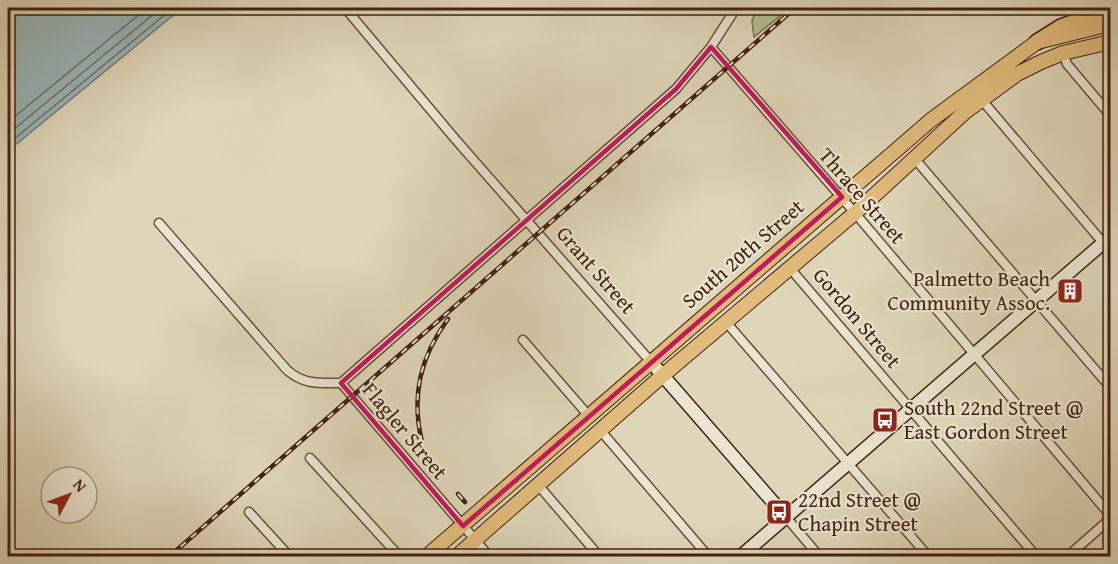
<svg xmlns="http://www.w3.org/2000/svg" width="1118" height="564" viewBox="0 0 1118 564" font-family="'Gentium Book Plus',serif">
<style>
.green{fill:#b2be8f;stroke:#7a704e;stroke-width:1.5}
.water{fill:#99b6bb;stroke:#767a75;stroke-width:1.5}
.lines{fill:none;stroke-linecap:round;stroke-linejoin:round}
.shore{stroke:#6e6c64;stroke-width:1.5}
.street-casing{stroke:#694e37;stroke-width:11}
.secondary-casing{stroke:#42210c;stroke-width:15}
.primary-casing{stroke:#42210c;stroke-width:16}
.highway-casing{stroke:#42210c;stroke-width:18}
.street{stroke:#eae4d2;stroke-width:8}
.secondary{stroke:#eae4d2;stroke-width:12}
.primary{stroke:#e0bb7c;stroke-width:14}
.highway{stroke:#e0bb7c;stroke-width:15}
.rail-casing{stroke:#42210c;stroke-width:4.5}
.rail{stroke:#eae4d2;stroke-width:2;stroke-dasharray:7;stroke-linecap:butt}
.marked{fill:none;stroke:#c2185b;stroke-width:4.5;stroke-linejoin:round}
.labels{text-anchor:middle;stroke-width:4.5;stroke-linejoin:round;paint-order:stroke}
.street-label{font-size:21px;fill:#42210c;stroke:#eae4d2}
.poi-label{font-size:21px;fill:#42210c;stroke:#eae4d2;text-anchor:start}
</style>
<rect width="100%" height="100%" fill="#dfd6b9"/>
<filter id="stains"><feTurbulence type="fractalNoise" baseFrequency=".00333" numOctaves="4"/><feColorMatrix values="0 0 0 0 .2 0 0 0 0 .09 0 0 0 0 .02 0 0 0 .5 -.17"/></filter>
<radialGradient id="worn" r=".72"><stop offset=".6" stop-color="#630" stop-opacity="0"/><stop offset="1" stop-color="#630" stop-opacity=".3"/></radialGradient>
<!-- green -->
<path class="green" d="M757 8H790L754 37 752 21Z"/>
<!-- water -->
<path class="water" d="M8 8H182L8 151Z"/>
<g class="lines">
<!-- shore -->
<path class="shore" d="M8 122 147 8
M8 134 161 8
M8 144 173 8"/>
<defs>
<path id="street" d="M345 8 456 140 651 362
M711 47 855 213 1110 515
M1063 53 1067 64 1110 115
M981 99 1110 251
M915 159 1110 387
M159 223 287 370C304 385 319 383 341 383L489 556
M789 267 1036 556
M726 322 928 556
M523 340 588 415
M341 383 676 89 711 47 736 8
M601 431 708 556
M310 458 399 556
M539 486 599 556
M249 512 289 556
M786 517 819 556
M1068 556 1110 519"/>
<path id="secondary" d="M651 362 786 517
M741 556 1110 237"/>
<path id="primary" d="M427 556 931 120 1037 42 1110 24
M457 556 662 376 855 213 965 112 1017 74 1041 62 1063 53 1110 42"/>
<path id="highway" d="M1037 42 1061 27 1110 9"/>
</defs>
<!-- street casing -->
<use href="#street" class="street-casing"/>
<!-- secondary casing -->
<use href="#secondary" class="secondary-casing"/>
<!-- primary casing -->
<use href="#primary" class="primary-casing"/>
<!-- highway casing -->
<use href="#highway" class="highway-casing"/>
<!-- street -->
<use href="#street" class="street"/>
<!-- secondary -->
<use href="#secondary" class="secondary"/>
<!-- primary -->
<use href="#primary" class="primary"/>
<!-- highway -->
<use href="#highway" class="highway"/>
<defs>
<path id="rail" d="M422 442C411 396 420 357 448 319
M458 494 465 502
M170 556 795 8"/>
</defs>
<!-- rail casing -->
<use href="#rail" class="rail-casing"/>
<!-- rail -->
<use href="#rail" class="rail"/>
</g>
<!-- marked area -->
<path class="marked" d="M711 47 842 197 463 526 341 383 676 89Z"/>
<!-- icons -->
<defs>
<symbol id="building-square" viewBox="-11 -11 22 22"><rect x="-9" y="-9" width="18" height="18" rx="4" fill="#8f2418" stroke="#eae4d2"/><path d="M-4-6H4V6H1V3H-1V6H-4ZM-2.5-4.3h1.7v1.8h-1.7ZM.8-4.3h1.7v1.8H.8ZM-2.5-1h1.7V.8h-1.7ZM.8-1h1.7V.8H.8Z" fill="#fff"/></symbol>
<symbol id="bus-square" viewBox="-11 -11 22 22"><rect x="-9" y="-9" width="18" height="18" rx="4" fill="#8f2418" stroke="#eae4d2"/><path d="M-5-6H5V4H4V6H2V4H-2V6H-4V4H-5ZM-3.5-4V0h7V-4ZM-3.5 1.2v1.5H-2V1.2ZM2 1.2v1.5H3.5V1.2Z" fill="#fff"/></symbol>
</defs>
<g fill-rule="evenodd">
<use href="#building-square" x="1055" y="276" width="30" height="30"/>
<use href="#bus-square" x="870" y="405" width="30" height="30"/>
<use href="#bus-square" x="764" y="497" width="30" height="30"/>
</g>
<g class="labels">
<!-- street labels -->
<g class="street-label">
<text transform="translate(862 196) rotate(49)" y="7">Thrace Street</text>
<text transform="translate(743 254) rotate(-41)" y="7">South 20th Street</text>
<text transform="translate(596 270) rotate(49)" y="7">Grant Street</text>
<text transform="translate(857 318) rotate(50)" y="7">Gordon Street</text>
<text transform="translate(405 431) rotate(50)" y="7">Flagler Street</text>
</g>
<!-- poi labels -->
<g class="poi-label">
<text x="1050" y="286" text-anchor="end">Palmetto Beach<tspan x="1050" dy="24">Community Assoc.</tspan></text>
<text x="904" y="415">South 22nd Street @<tspan x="904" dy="24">East Gordon Street</tspan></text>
<text x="798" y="507">22nd Street @<tspan x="798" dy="24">Chapin Street</tspan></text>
</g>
</g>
<!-- margin -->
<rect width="1118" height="564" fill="none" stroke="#dfd6b9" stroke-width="30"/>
<rect x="9" y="9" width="1100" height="546" fill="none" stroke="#42210c" stroke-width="3"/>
<rect x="15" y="15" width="1088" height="534" fill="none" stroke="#42210c" stroke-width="1.5"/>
<!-- north arrow -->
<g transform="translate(69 495) rotate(49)"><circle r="28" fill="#eae4d2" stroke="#a79683" stroke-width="1.5"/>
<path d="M0-4.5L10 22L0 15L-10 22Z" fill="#8f2418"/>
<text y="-9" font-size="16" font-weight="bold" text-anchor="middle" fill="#42210c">N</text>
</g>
<rect width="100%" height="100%" filter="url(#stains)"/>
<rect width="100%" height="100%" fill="url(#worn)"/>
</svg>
